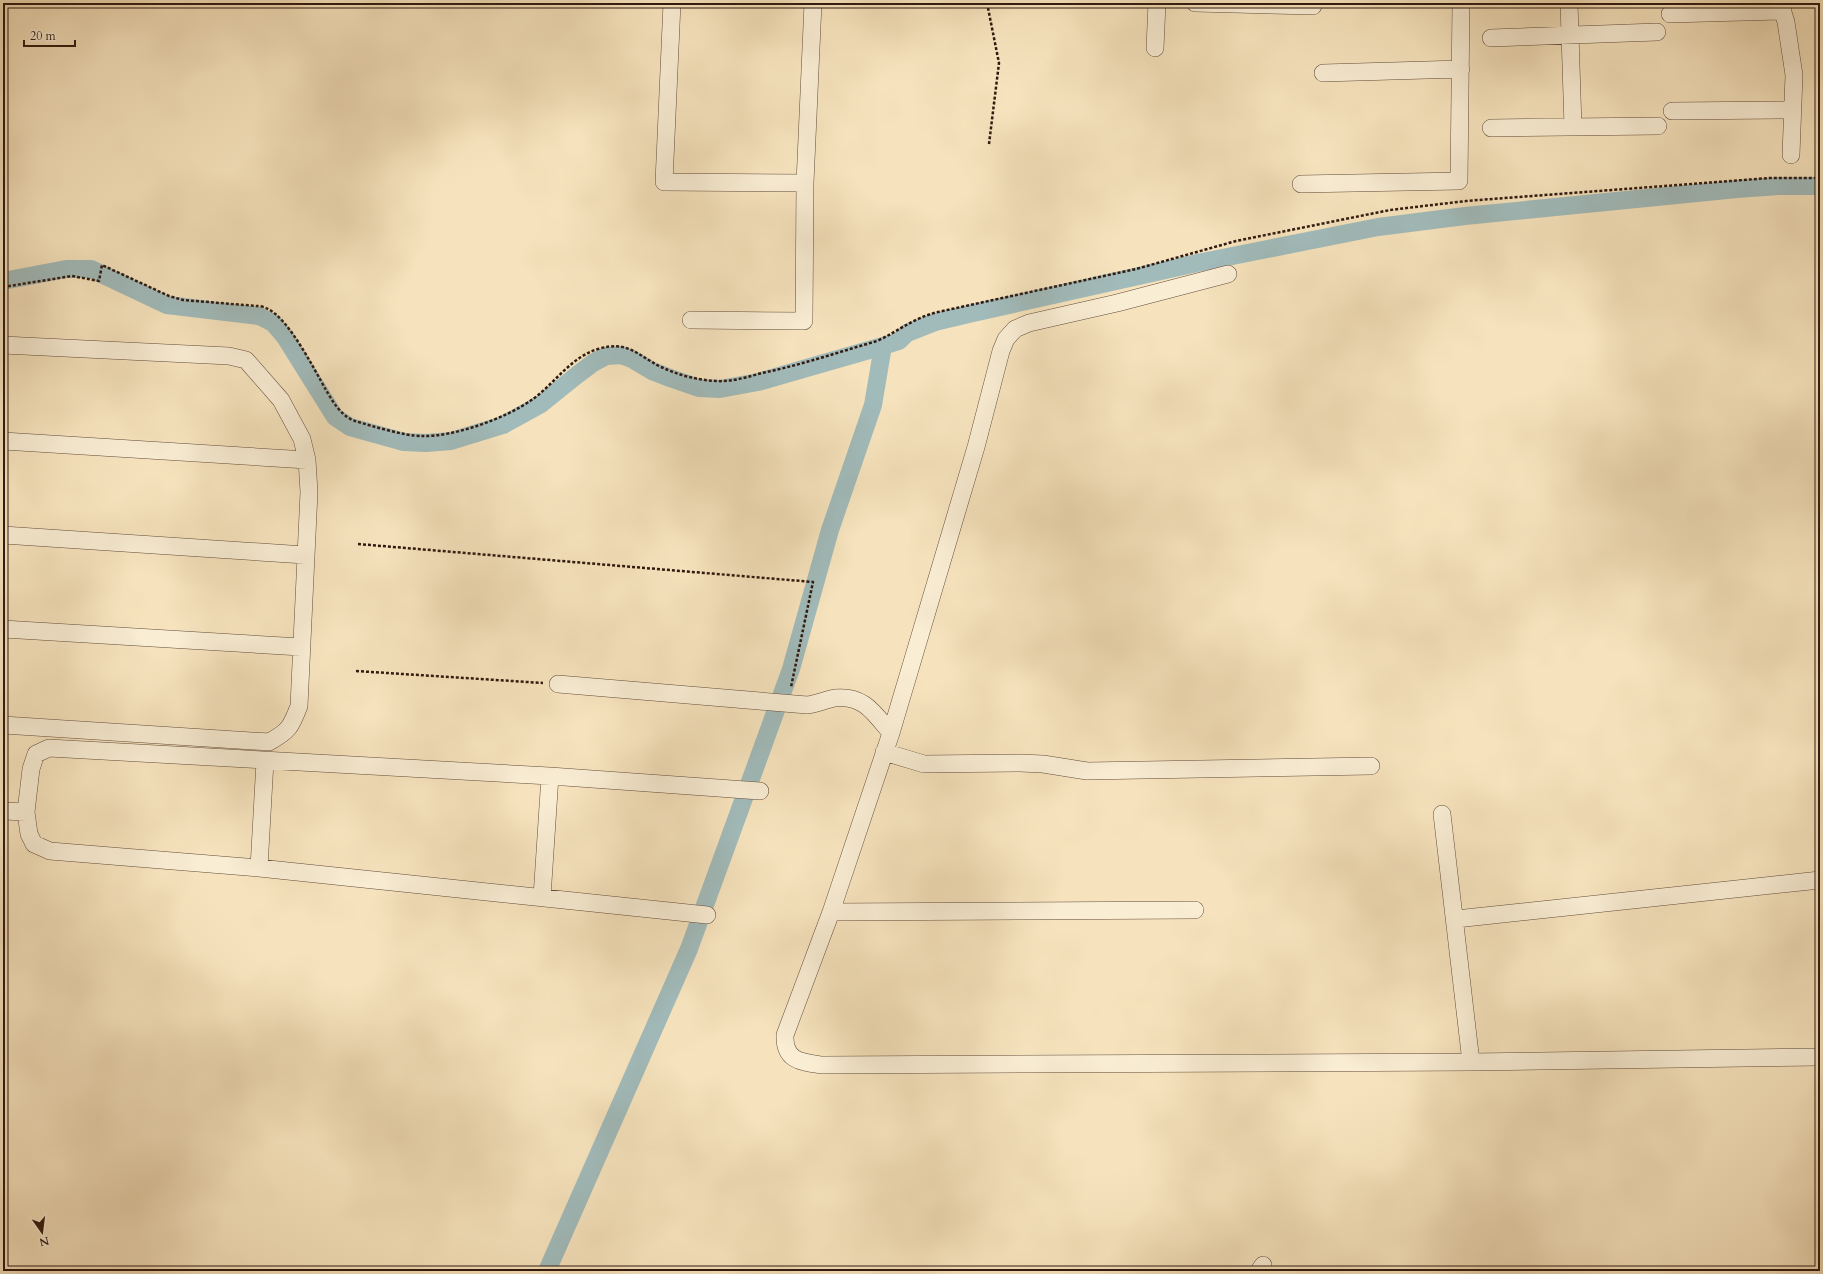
<svg xmlns="http://www.w3.org/2000/svg" width="1823" height="1274" viewBox="0 0 1823 1274" font-family="Cardo,serif">
<style>
.lines{fill:none;stroke-linecap:round;stroke-linejoin:round}
.canal{stroke:#a1bbbb;stroke-width:18}
.minor-casing{stroke:#624c3a;stroke-width:18}
.path{stroke:#30190f;stroke-width:2.5;stroke-dasharray:3 2;stroke-linecap:butt}
.minor{stroke:#f9edd4;stroke-width:17}
</style>
<rect width="100%" height="100%" fill="#f6e3bd"/>
<filter id="stains"><feTurbulence type="fractalNoise" baseFrequency=".005" numOctaves="4"/><feColorMatrix values="0 0 0 0 .2 0 0 0 0 .09 0 0 0 0 .02 0 0 0 .5 -.17"/></filter>
<radialGradient id="worn" r=".72"><stop offset=".6" stop-color="#630" stop-opacity="0"/><stop offset="1" stop-color="#630" stop-opacity=".3"/></radialGradient>
<g class="lines">
<!-- canal -->
<path class="canal" d="M3 281 66 269H91L167 305 259 316 273 323 285 337 335 417 350 427 404 442 426 443 451 441 503 425 541 404 577 375 593 363 606 356 621 355 632 359 652 371 670 378 699 388 720 389 758 382 883 346 899 341 907 333 935 322 973 313 1197 263 1378 227 1465 216 1737 189 1779 186H1820
M547 1271 689 949 791 669 830 530 873 405 883 346"/>
<defs>
<path id="minor" d="M672 3 664 182 805 183
M1195 3 1313 6
M1569 3 1573 127
M1780 3 1786 22 1794 75 1791 155
M1670 14 1783 11
M1491 38 1657 32
M1155 48 1157 3
M1323 73 1461 69
M1672 111 1792 110
M1491 128 1658 126
M1301 184 1459 181 1461 3
M1228 274 1117 303 1029 323 1015 329 1006 339 1001 351 976 447 891 733 831 912 785 1035C784 1061 801 1062 822 1065L1471 1062 1820 1057
M691 320 804 321 805 183 813 3
M3 345 229 356 246 360 281 400 302 439 307 460 309 492 299 706C291 727 289 731 269 742L3 725
M3 441 307 460
M3 535 305 555
M3 629 301 647
M558 684 807 705C816 704 825 700 835 698 864 695 874 713 891 733
M884 752 924 764 1020 763 1043 764 1087 771 1371 766
M3 811 26 812
M1442 814 1471 1062
M259 868 265 761
M542 897 550 776
M831 912 1195 910
M707 915 259 868 50 851 34 844 29 834 26 812 31 769 36 754 49 748 550 776 760 791
M1456 919 1820 880
M1259 1271 1263 1265"/>
</defs>
<!-- minor casing -->
<use href="#minor" class="minor-casing"/>
<!-- path -->
<path class="path" d="M987 3 999 63 989 144
M3 287 72 276 99 281 102 265 169 296 183 300 257 306C260 306 265 307 268 309 289 319 314 369 326 390 333 402 341 416 355 421 372 426 404 436 422 436 454 437 507 418 533 399 555 383 571 357 598 349 628 340 637 355 661 367 678 375 697 380 716 381 732 382 747 377 762 373 801 365 839 352 877 341 899 331 913 318 938 312L1136 269 1236 241 1390 210 1466 201 1770 178H1820
M358 544 813 582 791 687
M356 671 543 683"/>
<!-- minor -->
<use href="#minor" class="minor"/>
</g>
<!-- margin -->
<rect width="1823" height="1274" fill="none" stroke="#f6e3bd" stroke-width="16"/>
<rect x="4" y="4" width="1815" height="1266" fill="none" stroke="#30190f" stroke-width="2"/>
<rect x="8" y="8" width="1807" height="1258" fill="none" stroke="#30190f"/>
<!-- north arrow -->
<g transform="translate(42 1232) rotate(166)" stroke="#f9edd4" stroke-width="3" paint-order="stroke">
<path d="M0-3L7 15L0 10L-7 15Z" fill="#30190f"/>
<text y="-6" font-size="11" font-weight="bold" text-anchor="middle" fill="#30190f">N</text>
</g>
<!-- scale -->
<path d="M24 40v6h51v-6" fill="none" stroke="#30190f" stroke-width="2"/>
<text x="30" y="40" font-size="12" fill="#30190f" stroke="#f9edd4" stroke-width="3" paint-order="stroke">20 m</text>
<rect width="100%" height="100%" filter="url(#stains)"/>
<rect width="100%" height="100%" fill="url(#worn)"/>
</svg>
